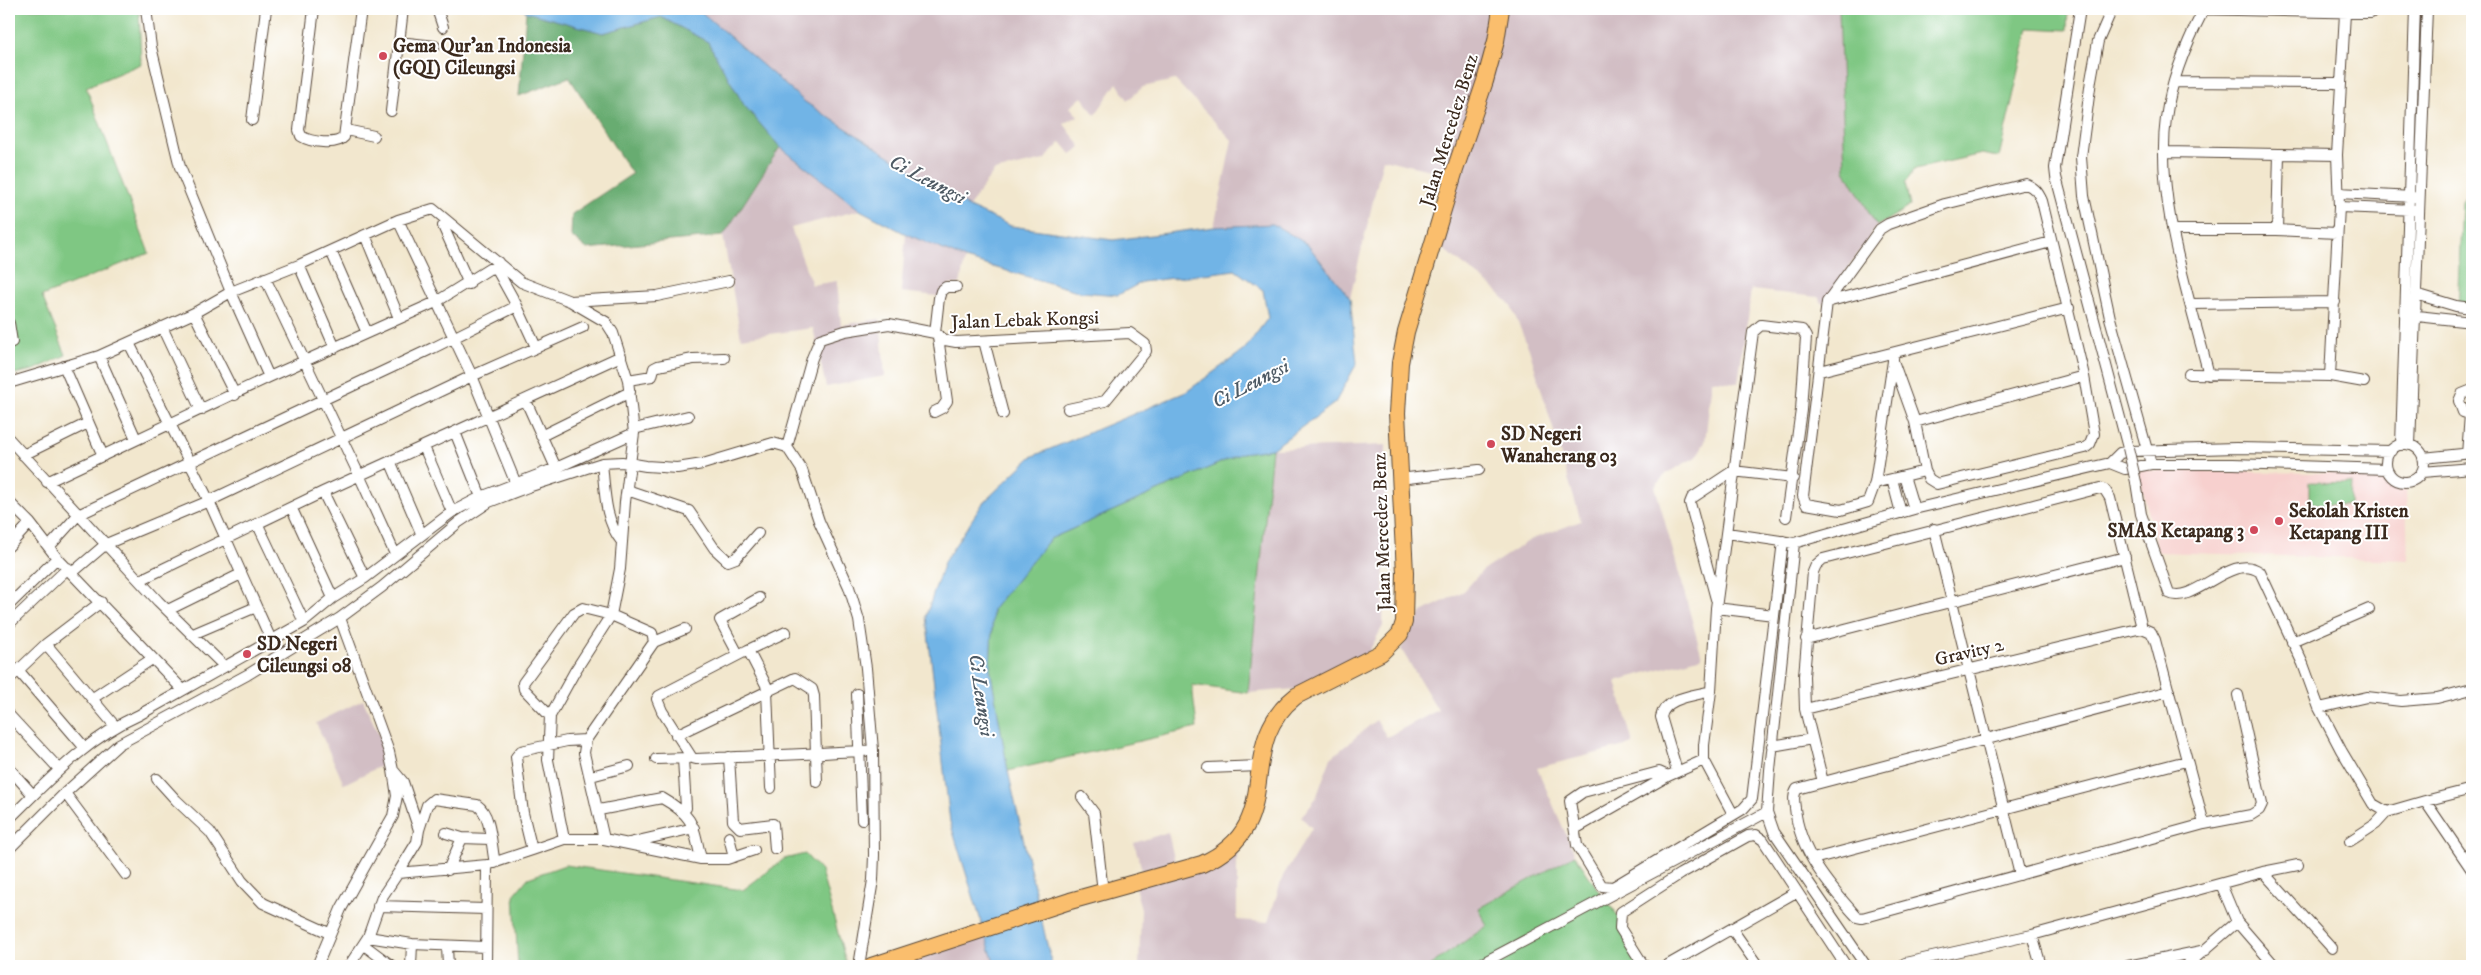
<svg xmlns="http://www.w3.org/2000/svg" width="2481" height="975" viewBox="0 0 2481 975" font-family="'IM FELL DW Pica',serif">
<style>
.built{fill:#f7d0ce}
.industrial{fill:#d2bec4}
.green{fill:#7fc783;stroke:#5d7850}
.forest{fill:#67ac71;stroke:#516b48}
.water{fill:#71b4e6;stroke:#566f82}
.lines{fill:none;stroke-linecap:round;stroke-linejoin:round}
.minor-casing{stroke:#564638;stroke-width:12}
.primary-casing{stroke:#564638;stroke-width:18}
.minor{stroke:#fff;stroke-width:10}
.primary{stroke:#fabe6d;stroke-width:16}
.minor-bridge-casing{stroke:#564638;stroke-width:12;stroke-linecap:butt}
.minor-bridge{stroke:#fff;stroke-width:10}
.poi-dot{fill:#d1495b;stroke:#fff;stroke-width:2}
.labels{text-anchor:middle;stroke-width:4;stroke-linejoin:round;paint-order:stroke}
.poi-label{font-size:19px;font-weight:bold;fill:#3b2a1e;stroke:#fff;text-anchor:start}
.street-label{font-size:19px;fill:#3b2a1e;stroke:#fff}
.water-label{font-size:20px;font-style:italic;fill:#4e5a64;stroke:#fff}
</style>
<rect width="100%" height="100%" fill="#fff"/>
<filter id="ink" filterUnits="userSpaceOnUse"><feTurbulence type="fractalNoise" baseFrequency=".02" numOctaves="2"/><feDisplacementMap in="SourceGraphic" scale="10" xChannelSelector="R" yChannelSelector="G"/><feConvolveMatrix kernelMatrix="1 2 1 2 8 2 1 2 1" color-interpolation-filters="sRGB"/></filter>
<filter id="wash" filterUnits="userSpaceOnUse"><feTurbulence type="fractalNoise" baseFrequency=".0096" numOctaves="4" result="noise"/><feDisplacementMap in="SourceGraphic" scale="20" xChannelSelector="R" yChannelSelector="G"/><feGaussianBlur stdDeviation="1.12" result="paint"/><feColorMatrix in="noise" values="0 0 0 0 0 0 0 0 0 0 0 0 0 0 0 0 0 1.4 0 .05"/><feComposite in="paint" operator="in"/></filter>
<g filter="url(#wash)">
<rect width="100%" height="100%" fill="#f2e7ce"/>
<!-- built -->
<path class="built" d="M2138 470 2384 474 2389 483 2397 489 2406 490 2408 560 2158 552Z"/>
<!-- industrial -->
<path class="industrial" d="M698 9H1839L1845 170 1877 226 1823 304 1818 297 1751 290 1738 383 1712 380 1705 442 1696 457 1667 473 1655 486 1702 657 1616 681 1633 744 1537 768 1575 855 1480 908 1487 926 1429 966H1139L1141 910 1133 879 1144 876 1134 843 1168 832 1176 867 1216 855 1237 837V920L1268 922 1283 876 1312 828 1301 817 1316 798 1331 758 1376 720 1387 737 1438 710 1401 649 1422 612 1464 591 1482 571 1530 540 1581 521 1529 349 1510 304 1490 285 1430 239 1447 174 1383 159 1350 298 1307 244 1273 224 1214 227 1232 140 1175 80 1143 87 1128 100 1117 83 1095 115 1082 97 1070 107 1078 116 1064 124 1081 147 1071 154 1061 142 1044 160 994 171 969 207 805 102Z
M780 147 860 210 791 228 812 285 837 281 841 325 880 319 885 376 826 387 813 328 741 338 723 236Z
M906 234 965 259 960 284 948 285 946 297 901 292Z
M1386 445 1383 626 1367 655 1296 689 1248 693 1272 449Z
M363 700 391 761 344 784 316 723Z
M986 930 997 966H873Z"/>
<!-- green -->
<path class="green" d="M9 9H139L141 64 86 87 149 253 42 296 66 355 34 370 9 375Z
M1839 9H2068L2067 30 2029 28 1999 157 1982 154 1915 169 1905 183 1910 206 1877 226 1845 170Z
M2472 188V305L2457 310 2462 202Z
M1272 449 1248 693 1192 685 1197 728 1008 771 990 668 993 609 1050 539 1242 453Z
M2309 482 2351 483 2350 505 2309 504Z
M805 854 821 871 847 966H518L514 895 528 878 565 865 743 890 784 859Z
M1575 855 1602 896 1613 908 1645 966H1429L1487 926 1479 908Z"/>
<!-- forest -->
<path class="forest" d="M526 12 603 33 661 17 708 42 744 105 780 147 723 236 587 249 571 236 572 214 632 174 569 77 519 96Z"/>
<!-- water -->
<path class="water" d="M524 9H698L805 102 969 207 1011 226 1113 240 1214 227 1273 224 1307 244 1350 298 1357 363 1335 403 1272 449 1242 453 1050 539 993 609 990 668 1008 771 1052 966H995L950 822 926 616 944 562 983 503 1031 457 1186 392 1244 350 1268 318 1263 290 1235 270 1142 282 1118 295 1081 292 965 259 906 234 860 210 780 147 744 105 708 42 661 17 603 33 526 12Z"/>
</g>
<g filter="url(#ink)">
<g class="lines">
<defs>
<path id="minor" d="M146 9 151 47 180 167 231 292 269 377
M314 9 299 130 301 136C310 142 336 146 344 137L361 9
M437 9 443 27
M2080 9 2055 168 2056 177 2128 448
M2112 9 2098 41 2091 80 2081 157 2084 196 2110 318 2151 464
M2192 9 2371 13
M2203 11C2186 44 2171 80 2166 118 2155 199 2189 296 2209 375
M399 42 435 46
M2174 82 2340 83
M391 111 403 9
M252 120 266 9
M346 130 374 136
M2165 152 2337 155
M2339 193 2413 197
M2339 207 2415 210
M398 220 472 376 516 484
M443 226 469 284
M2173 230H2277L2337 233
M2277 230 2279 154
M365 235 399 318
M331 251 367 333
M299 265 335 348
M496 268 517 306 536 347
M265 278 360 477 395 554
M2416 294 2456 306 2472 308
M570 301 657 296 729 281
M1827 302 2051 242
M2191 304 2335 302
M194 313 235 395
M2417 316 2472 322
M9 323 12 342
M162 327 201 410
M935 333 939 298 941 291 946 287H956
M984 341 1003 414
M129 343 209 501 272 642
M1893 353V361L1915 422 1925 471 1929 479 1937 484 2085 448 2090 444 2094 434 2084 376 2042 201C2038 192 2035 188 2026 184L1945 204 1888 224 1880 229 1827 302 1803 496 1806 504 1841 510 1868 502 1875 483 1893 361
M99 356 136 439
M64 366 103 456
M1820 371 2069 308
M2189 374 2330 376 2364 382
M2330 376 2339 207 2337 155 2345 13
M628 380 652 376 654 368 658 366 693 359 724 358
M9 383 99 356 194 313 231 292 299 265 398 220 433 209 521 282 570 301 606 322 613 333 628 380 634 433 625 502 620 569 611 615 575 671 550 716 548 760 564 839H604L701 859H727L754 850
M2472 390 2462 394 2459 401 2463 412 2472 415
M526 401 556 468
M934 412 942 408 947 401 938 337
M1915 422 2084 376
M634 429 688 416
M455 432 481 497
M541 436 630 392
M9 439 158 601 224 666
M2386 463a19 19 0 1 1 38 0a19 19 0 1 1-38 0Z
M2401 445 2415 9
M2410 445 2427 9
M424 447 452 512
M787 447 812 358 820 339 845 331 889 324 935 333 945 340 956 342 1130 333 1145 344 1146 351 1105 401 1068 409
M2467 454 2470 415
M23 455 88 423
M2423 458 2472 453
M391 463 421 533
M602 463C605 490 604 520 622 542
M2110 463 2125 469 2151 464H2233L2387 469
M2422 472 2472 468
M1904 476 1914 509
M1399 479 1479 470
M1892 479 1901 513
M47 482 269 377 436 302 489 269 496 268 498 262
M2136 482 2141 514 2169 593C2193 606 2232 551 2260 572L2303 664 2319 708 2341 750 2373 804 2387 812 2425 801 2472 870
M1875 483 1925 471
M627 490 689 511 714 548 728 561 736 558 758 533
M323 492 365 578
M9 502 30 523 57 558 182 689
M292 509 333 598
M258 525 304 622
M1934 529 2020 875
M1727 533 1794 543 1914 509 2110 463 2120 453 2131 451 2236 448 2391 451
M1794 543 1770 770 1767 812 1774 832 1866 966
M9 546 30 523
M49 547 78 515 435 347 517 306
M72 573 106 544 209 501 472 376 583 327
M140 580 323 492 621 356
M1716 599 1690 503 1692 498 1733 471 1793 478
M9 605 57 558
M1716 608 1774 615
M168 610 241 574
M340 618 389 752 393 770 403 782 419 830 417 842 398 873
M9 624 68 568
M193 634 256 607
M1806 639 2125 557
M654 642 685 629
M2292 642 2369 609
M46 644 115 726
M748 650 786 632
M738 654 720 620 759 598
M18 670 85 748
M9 679 46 644 101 602
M2169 691 1797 789C1793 795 1794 801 1795 808 1799 851 1829 886 1857 917L1862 918 2204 824 2251 815 2259 810 2262 804 2238 695
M857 694 862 820
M93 698 152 659
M2319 708 2367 697 2401 701 2437 698 2472 689
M1805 709 2142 628
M9 715 59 769
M550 716 524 689 523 683 574 613 583 608 611 615 652 633 654 642 586 740 567 741 521 751 516 757 523 813 532 850 564 839
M676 735 795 678 812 689 814 696 817 782
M586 740 584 753 604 839
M1772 746 1812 739
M729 757 733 821 740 828 773 824 775 849
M656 759 688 758
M683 759 686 808
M1704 760 1668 776 1659 772 1583 792 1570 801 1577 845 1602 886 1613 887 1743 809 1752 799 1783 541
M9 768 33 795
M1208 768 1260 766
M1677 771 1661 717C1665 697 1694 696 1711 691
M591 776 629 766
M157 779 176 800 210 832 242 881 263 903 329 933
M1823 782 1805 709 1804 676 1813 572 1816 565 1823 559 2100 488 2105 490 2110 498 2142 628 2151 632 2155 640 2204 824
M771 788 767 691 766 685 748 650 659 696 657 699 662 711 692 758 696 759C755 756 814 754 873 750
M65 793 126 875
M1082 797 1094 813 1103 892
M2425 801 2472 789
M599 810 662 798C695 817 693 825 701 859
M1733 814 1704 760V745L1711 691 1716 608 1753 332 1761 325 1802 330 1806 337 1801 410 1786 517
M9 819C49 780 87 738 139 715L304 622 333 598 365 578 452 512 481 497 556 468 634 433
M1575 829 1668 776
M419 830 427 805 434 799 477 805C492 815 491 847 495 863
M446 833 462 838
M729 837 734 857
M2350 841 2376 824 2387 812
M629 843 694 828
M9 849 65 793 119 744 247 675 340 618 382 587 459 522 489 502 528 487 602 463 622 462 646 466 677 468 703 464 773 443 787 447 802 470 819 521 849 587 859 620 866 668 873 750 874 855 873 880 859 966
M1813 859 2186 761
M448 870 462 838 490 839
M2263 872 2332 948
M2221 884 2237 922 2275 966
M378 906 486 909
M1732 929 1758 966
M2032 935 2041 966
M368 937 412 944 486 947
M364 945 392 966
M447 947 448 966
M317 966 341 909 393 816 397 796 393 770
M349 966 368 937 382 897 398 873 487 865 532 850
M411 966 412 944
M486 966 487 865
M1477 966 1767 812
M1644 966 1620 928 1621 912 1680 874 1748 836 1756 835 1763 840 1846 966
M1666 966 1796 892
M1903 966 1905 963 2032 935 2263 872 2298 865
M2128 966 2206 950
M2186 966 2237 922"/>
<path id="primary" d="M871 966 1070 901 1202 864C1291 824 1230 748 1296 696L1381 653 1400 634 1404 622 1405 573 1397 413 1400 363 1406 332 1455 170 1485 81 1496 41 1501 9"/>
</defs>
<!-- minor casing -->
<use href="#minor" class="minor-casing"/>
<!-- primary casing -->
<use href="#primary" class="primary-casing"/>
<!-- minor -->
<use href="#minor" class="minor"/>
<!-- primary -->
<use href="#primary" class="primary"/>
<defs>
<path id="minor-bridge" d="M2128 448 2136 482"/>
</defs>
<!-- minor-bridge casing -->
<use href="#minor-bridge" class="minor-bridge-casing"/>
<!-- minor-bridge -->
<use href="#minor-bridge" class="minor-bridge"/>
</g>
</g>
<!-- markers -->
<g class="poi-dot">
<circle cx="383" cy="56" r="5"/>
<circle cx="1491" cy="444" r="5"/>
<circle cx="2279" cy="521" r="5"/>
<circle cx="2254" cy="530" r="5"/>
<circle cx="247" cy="654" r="5"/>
</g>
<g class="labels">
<!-- poi labels -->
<g class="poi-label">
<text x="393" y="52">Gema Qur'an Indonesia<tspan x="393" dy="22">(GQI) Cileungsi</tspan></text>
<text x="1501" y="440">SD Negeri<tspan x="1501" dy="22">Wanaherang 03</tspan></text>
<text x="2289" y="517">Sekolah Kristen<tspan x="2289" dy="22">Ketapang III</tspan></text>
<text x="2244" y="537" text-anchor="end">SMAS Ketapang 3</text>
<text x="257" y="650">SD Negeri<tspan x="257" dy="22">Cileungsi 08</tspan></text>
</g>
<!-- street labels -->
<g class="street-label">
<text transform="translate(1448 130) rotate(-73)" y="7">Jalan Mercedez Benz</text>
<text transform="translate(1025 319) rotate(-2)" y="7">Jalan Lebak Kongsi</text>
<text transform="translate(1381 532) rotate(-92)" y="7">Jalan Mercedez Benz</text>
<text transform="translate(1969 651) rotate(-13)" y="7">Gravity 2</text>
</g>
<!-- water labels -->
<g class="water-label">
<text transform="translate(928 179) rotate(28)" y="7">Ci Leungsi</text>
<text transform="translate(1250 383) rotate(-27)" y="7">Ci Leungsi</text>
<text transform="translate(982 695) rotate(82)" y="7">Ci Leungsi</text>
</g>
</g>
<!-- margin -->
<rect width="2481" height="975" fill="none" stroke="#fff" stroke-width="30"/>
</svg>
